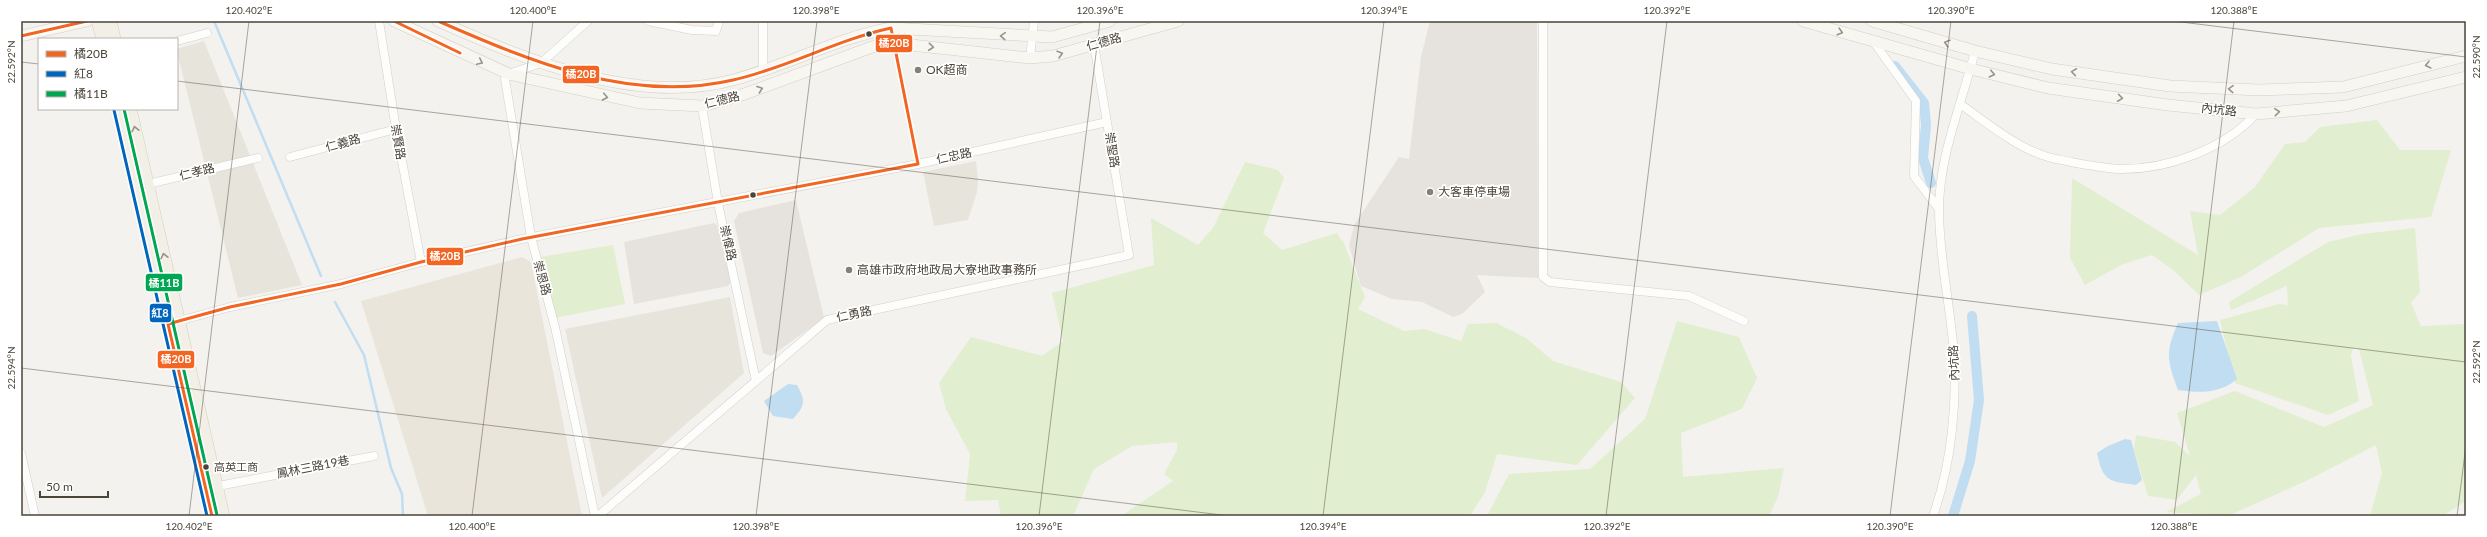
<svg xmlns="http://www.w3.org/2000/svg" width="2487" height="537" viewBox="0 0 2487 537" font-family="Lato,'Noto Sans TC',sans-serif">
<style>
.residential{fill:#e7e4dc}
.education{fill:#eae5da}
.green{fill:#e1eecf}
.parking{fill:#e6e3df}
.water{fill:#c0ddf1}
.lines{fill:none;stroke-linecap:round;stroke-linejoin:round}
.stream{stroke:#c0ddf1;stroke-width:2.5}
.canal{stroke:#c0ddf1;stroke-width:10}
.street-casing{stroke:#d2d0cb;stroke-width:9}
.secondary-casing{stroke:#d3cfc5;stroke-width:12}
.primary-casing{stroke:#d6cebb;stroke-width:14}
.street{stroke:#fdfdfc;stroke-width:8}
.secondary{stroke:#f7f6f1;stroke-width:11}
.primary{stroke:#f2efe6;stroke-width:13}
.bus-1-casing{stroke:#fff;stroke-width:6}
.bus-2-casing{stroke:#fff;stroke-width:6}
.bus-3-casing{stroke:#fff;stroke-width:6}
.bus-1{stroke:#f26522;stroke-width:3}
.bus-2{stroke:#0065bd;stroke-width:3}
.bus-3{stroke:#00a651;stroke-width:3}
.oneway{stroke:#98948c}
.oneway2{stroke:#969187}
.ticks{fill:none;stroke:#4b4439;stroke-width:1;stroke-opacity:0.45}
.bus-dot{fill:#4b4439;stroke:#fff;stroke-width:1.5}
.poi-dot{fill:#868178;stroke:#fff;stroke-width:1.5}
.labels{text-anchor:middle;stroke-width:3.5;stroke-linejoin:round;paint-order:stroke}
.bus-label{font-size:11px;fill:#4b4439;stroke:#fff;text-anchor:start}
.street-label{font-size:12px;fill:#4b4439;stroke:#fff}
.poi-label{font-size:12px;fill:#4b4439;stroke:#fff;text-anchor:start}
.line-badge{stroke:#fff;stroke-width:1.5}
.badge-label{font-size:11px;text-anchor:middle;font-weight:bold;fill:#fff}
.neatline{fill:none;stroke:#4b4439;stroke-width:1.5}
.ticks-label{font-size:10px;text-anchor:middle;fill:#4b4439}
</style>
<rect width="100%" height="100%" fill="#f4f2ee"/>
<!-- residential -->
<path class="residential" d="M204 41 302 285 238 298 177 52V49Z
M976 161 978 180 977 192 968 220 934 226 923 172Z
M730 297 744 373 602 498 565 329Z"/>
<!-- education -->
<path class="education" d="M522 257 531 262 582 516H428L361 301Z"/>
<!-- green -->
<path class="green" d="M2377 120 2400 150H2451L2431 217 2319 228 2241 277 2199 295 2173 270 2152 255 2121 265 2085 285 2070 258 2072 178 2198 255 2190 211 2220 215 2255 187 2285 144 2305 142 2320 127Z
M1245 162 1278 170 1284 178 1263 233 1282 250 1337 233 1341 240 1343 241 1365 297 1358 309 1404 331 1424 329 1461 341 1468 324 1496 323 1526 338 1553 361 1621 382 1635 398 1577 465 1497 454 1485 492 1470 516H1121L1173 481 1164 474 1177 450V442L1132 446 1094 469 1073 516H1001L998 500 965 501 970 454 946 409 939 383 971 337 1042 356 1063 341 1052 293 1154 265 1151 218 1198 245 1213 228Z
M2415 228 2420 292 2411 303 2421 326 2466 324V501L2442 516H2370L2382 473 2376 445 2308 480 2228 516 2166 512 2201 494 2196 475 2177 500 2148 496 2134 450 2136 435 2175 442 2190 456 2177 413 2235 391 2324 427 2373 405 2359 349 2353 348 2351 356 2359 401 2328 415 2235 383 2220 320 2279 304 2288 305 2287 286 2231 310 2229 302 2328 242 2362 234Z
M613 245 625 304 555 318 540 257Z
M1677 321 1739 337 1757 378 1742 409 1681 433 1683 477 1784 468 1778 497 1769 516H1487L1509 474 1590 469 1645 419Z"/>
<!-- parking -->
<path class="parking" d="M1430 21H1537L1538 278 1477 275 1485 292 1462 314 1453 317 1422 302 1392 299 1361 286 1349 246 1354 225 1399 157 1409 159 1421 57Z
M796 200 824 318 771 356 763 353 734 221 739 213Z
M714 223 722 229 733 278 728 286 634 304 624 242Z"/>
<!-- water -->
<path class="water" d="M2217 321 2237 379C2219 394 2200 393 2178 390 2167 361 2165 352 2178 323Z
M788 384 797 385C806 401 805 406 793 419L773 416 764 401Z
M2125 439 2131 440 2142 480 2136 485C2109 481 2103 482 2097 453L2108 446Z"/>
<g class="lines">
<!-- stream -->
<path class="stream" d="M214 21 321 276
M335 302 364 355 391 468 402 494 403 516"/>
<!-- canal -->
<path class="canal" d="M1895 66 1924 103 1926 125 1923 158 1931 183
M1953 516 1970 461 1979 400 1972 316"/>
<defs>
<path id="street" d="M379 21 396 129 421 262
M588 21 541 63 509 74 505 79 531 237 555 327 595 516
M648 21 692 30 716 31 719 21
M1543 21V277L1550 282 1689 296 1744 321
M177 41 207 33
M1873 41 1916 101 1914 176 1939 209
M1030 58 1034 21
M763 69V21
M1960 104C1986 122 2014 146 2045 156 2053 159 2063 160 2071 162 2087 165 2103 168 2119 169 2167 170 2224 149 2256 114
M702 106 718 203 756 381
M290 157 396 129
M144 185 258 158
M175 322 230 307 341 284 421 262 522 239 918 164 1107 122
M21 453 35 516
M213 487 374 456
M598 516 827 320 1129 255 1094 44
M1933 516C1952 463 1958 399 1953 343 1949 299 1939 254 1939 210 1939 156 1962 103 1975 51"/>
<path id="secondary" d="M394 21 509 74 640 103 702 106 739 96 872 47 893 43 1030 58 1053 56 1178 21
M438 21C526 60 636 106 733 80 786 66 836 38 891 28L1052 37 1110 21
M1803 21 1971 69 2048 88 2168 105 2256 114 2346 106 2466 77
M1872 21 1975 51 2052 69 2170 86 2259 90 2343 87 2466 56
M21 36 87 21"/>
<path id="primary" d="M98 21 103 39
M110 21 114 39
M119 109 212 516
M130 109 223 516"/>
</defs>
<!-- street casing -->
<use href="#street" class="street-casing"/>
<!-- secondary casing -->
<use href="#secondary" class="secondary-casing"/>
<!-- primary casing -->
<use href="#primary" class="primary-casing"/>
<!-- street -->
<use href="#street" class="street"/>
<!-- secondary -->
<use href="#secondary" class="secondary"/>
<!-- primary -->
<use href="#primary" class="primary"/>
<defs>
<path id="bus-1" d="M394 21 460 53
M438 21C530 61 630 104 733 80 787 68 836 40 891 28L918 164
M21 36 87 21
M212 516 168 324 230 307 341 284 421 262 522 239 918 164"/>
<path id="bus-2" d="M114 110 207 516"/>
<path id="bus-3" d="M124 109 217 515"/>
</defs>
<!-- bus-1 casing -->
<use href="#bus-1" class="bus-1-casing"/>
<!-- bus-2 casing -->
<use href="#bus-2" class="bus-2-casing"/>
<!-- bus-3 casing -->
<use href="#bus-3" class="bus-3-casing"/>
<!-- bus-1 -->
<use href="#bus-1" class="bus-1"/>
<!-- bus-2 -->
<use href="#bus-2" class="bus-2"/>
<!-- bus-3 -->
<use href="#bus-3" class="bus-3"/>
</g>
<!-- one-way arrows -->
<defs><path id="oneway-chevron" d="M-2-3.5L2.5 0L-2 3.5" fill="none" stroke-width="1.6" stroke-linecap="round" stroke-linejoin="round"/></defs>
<g class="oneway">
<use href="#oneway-chevron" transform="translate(1840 32) rotate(16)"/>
<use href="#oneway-chevron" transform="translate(1003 36) rotate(-176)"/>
<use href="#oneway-chevron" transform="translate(1947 43) rotate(-164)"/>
<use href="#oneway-chevron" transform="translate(931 47) rotate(6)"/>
<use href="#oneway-chevron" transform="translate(1060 54) rotate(-16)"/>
<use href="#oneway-chevron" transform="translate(480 62) rotate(25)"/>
<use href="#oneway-chevron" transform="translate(2428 65) rotate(166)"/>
<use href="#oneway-chevron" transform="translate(2074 72) rotate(-172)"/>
<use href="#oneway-chevron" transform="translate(1992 74) rotate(13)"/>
<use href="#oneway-chevron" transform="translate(760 89) rotate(-20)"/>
<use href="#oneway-chevron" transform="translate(2231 89) rotate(-177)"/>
<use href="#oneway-chevron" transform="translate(605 97) rotate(11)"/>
<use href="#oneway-chevron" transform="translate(2120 98) rotate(8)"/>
<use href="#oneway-chevron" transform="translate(2277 112) rotate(-5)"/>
</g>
<g class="oneway2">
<use href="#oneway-chevron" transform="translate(135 129) rotate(-103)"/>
<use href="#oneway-chevron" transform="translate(164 256) rotate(-103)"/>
</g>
<!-- ticks -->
<path class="ticks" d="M2173 21 2466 57M21 62 39 64M177 81 2466 362M21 368 1230 516M189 516 249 21M472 516 533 21M756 516 817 21M1039 516 1100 21M1323 516 1384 21M1606 516 1667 21M1890 516 1951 21M2174 516 2234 21M2457 516 2466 445"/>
<!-- markers -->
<g class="bus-dot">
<circle cx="869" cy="34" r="3.5"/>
<circle cx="753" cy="195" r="3.5"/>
<circle cx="206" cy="467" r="3.5"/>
</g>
<g class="poi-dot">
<circle cx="918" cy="70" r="4"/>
<circle cx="1430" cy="192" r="4"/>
<circle cx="849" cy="270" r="4"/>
</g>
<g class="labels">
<!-- bus labels -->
<g class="bus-label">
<text x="214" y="471">高英工商</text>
</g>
<!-- street labels -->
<g class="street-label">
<text transform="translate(1104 42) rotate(-16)" y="4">仁德路</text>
<text transform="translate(722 100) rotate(-14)" y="4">仁德路</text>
<text transform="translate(2219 110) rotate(6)" y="4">內坑路</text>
<text transform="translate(398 142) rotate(80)" y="4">崇賢路</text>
<text transform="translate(343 143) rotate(-15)" y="4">仁義路</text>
<text transform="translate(1112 150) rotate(81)" y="4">崇聖路</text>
<text transform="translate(954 156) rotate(-12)" y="4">仁忠路</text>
<text transform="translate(197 172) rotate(-14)" y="4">仁孝路</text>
<text transform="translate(728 243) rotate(77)" y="4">崇偉路</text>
<text transform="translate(542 278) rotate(75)" y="4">崇恩路</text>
<text transform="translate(854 314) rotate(-12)" y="4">仁勇路</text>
<text transform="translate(1954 363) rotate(-92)" y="4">內坑路</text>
<text transform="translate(313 467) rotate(-11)" y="4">鳳林三路19巷</text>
</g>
<!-- poi labels -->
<g class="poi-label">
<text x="926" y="74">OK超商</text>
<text x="1438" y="196">大客車停車場</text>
<text x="857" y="274">高雄市政府地政局大寮地政事務所</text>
</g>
</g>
<g class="line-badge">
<rect x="875" y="34" width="38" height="19" rx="4" fill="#f26522"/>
<rect x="562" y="65" width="38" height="19" rx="4" fill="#f26522"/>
<rect x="426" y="247" width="38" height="19" rx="4" fill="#f26522"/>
<rect x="145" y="273" width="38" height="19" rx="4" fill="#00a651"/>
<rect x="149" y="303" width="23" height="20" rx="4" fill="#0065bd"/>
<rect x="157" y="350" width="38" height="19" rx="4" fill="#f26522"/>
</g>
<g class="badge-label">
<text x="894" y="47">橘20B</text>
<text x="581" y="78">橘20B</text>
<text x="445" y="260">橘20B</text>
<text x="164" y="287">橘11B</text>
<text x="160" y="317">紅8</text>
<text x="176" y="363">橘20B</text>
</g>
<!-- border -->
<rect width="2487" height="537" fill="none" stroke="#ffffff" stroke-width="44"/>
<!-- legend -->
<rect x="38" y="38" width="140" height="72" fill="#ffffff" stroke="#b7b4b0"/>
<rect x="46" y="51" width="20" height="6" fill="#f26522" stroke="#b7b4b0"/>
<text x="74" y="58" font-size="12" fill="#4b4439">橘20B</text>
<rect x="46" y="71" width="20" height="6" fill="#0065bd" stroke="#b7b4b0"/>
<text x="74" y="78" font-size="12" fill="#4b4439">紅8</text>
<rect x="46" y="91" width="20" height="6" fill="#00a651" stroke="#b7b4b0"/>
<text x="74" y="98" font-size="12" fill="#4b4439">橘11B</text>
<!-- scale -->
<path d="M40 491v6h68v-6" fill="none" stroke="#4b4439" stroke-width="2"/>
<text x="46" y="491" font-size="12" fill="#4b4439" stroke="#ffffff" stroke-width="3" paint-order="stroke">50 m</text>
<rect x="22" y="22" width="2443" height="493" class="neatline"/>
<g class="ticks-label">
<text x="249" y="14">120.402°E</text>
<text x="533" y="14">120.400°E</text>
<text x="816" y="14">120.398°E</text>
<text x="1100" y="14">120.396°E</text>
<text x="1384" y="14">120.394°E</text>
<text x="1667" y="14">120.392°E</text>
<text x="1951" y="14">120.390°E</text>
<text x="2234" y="14">120.388°E</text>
<text transform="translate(2476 57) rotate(-90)" y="4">22.590°N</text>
<text transform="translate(11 62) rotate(-90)" y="4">22.592°N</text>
<text transform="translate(2476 362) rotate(-90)" y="4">22.592°N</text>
<text transform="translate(11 368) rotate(-90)" y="4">22.594°N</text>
<text x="189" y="530">120.402°E</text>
<text x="472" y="530">120.400°E</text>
<text x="756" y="530">120.398°E</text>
<text x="1039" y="530">120.396°E</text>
<text x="1323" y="530">120.394°E</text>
<text x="1607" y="530">120.392°E</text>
<text x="1890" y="530">120.390°E</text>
<text x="2174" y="530">120.388°E</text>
</g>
</svg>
